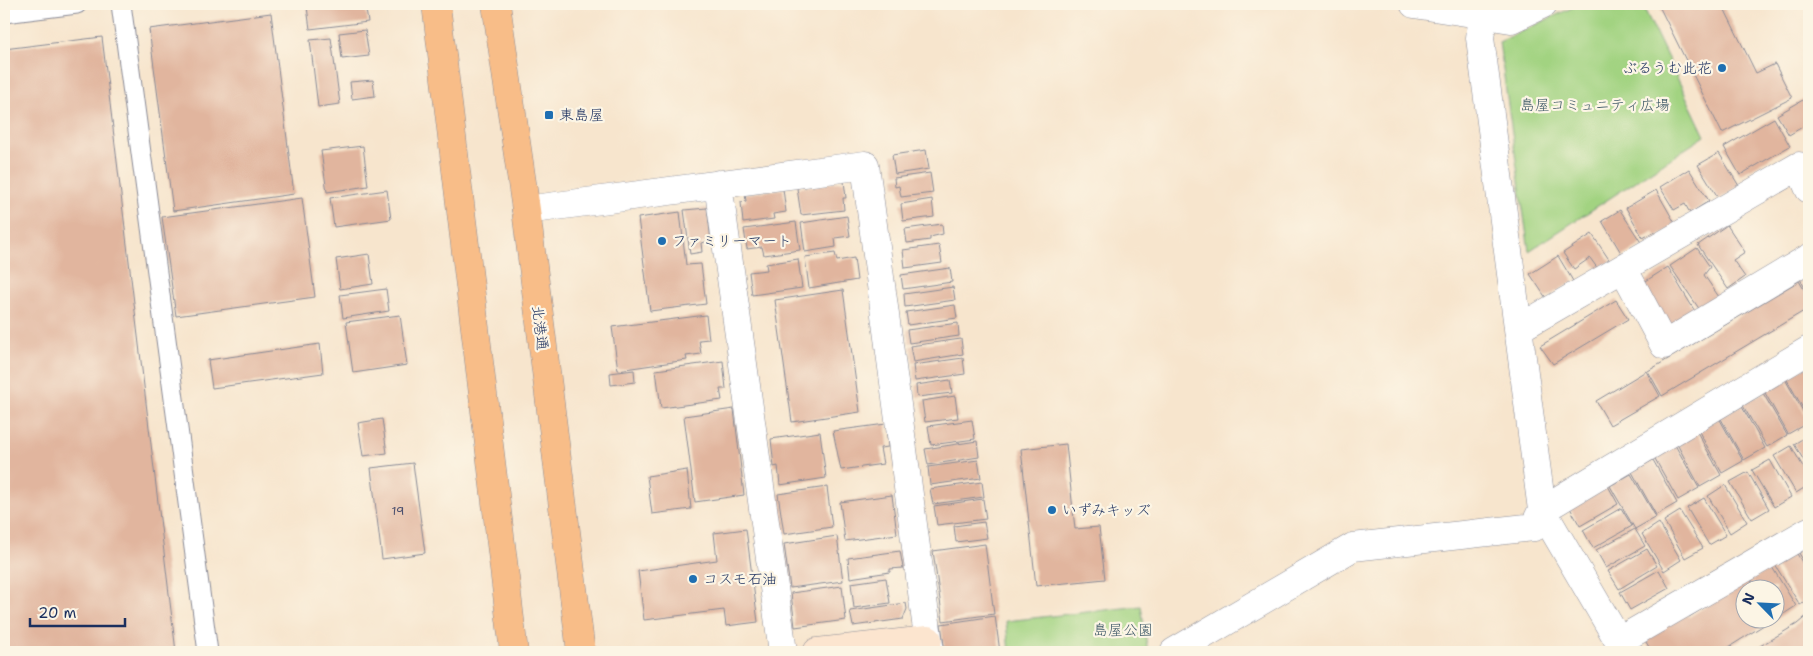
<svg xmlns="http://www.w3.org/2000/svg" width="1813" height="656" viewBox="0 0 1813 656" font-family="'Shantell Sans','Klee One',sans-serif">
<style>
.green{fill:#a2d381;stroke:#5e8170}
.building{fill:#e1b59e}
.lines{fill:none;stroke-linecap:round;stroke-linejoin:round}
.lane-casing{stroke:#898a96;stroke-width:21}
.street-casing{stroke:#898a96;stroke-width:29}
.secondary-casing{stroke:#898a96;stroke-width:29}
.primary-casing{stroke:#898a96;stroke-width:29}
.lane{stroke:#fff;stroke-width:19}
.street{stroke:#fff;stroke-width:28}
.secondary{stroke:#fce5cf;stroke-width:28}
.primary{stroke:#f8bd88;stroke-width:28}
.poi-dot{fill:#1f6fb2;stroke:#fcf5e5;stroke-width:2}
.labels{text-anchor:middle;stroke-width:4.5;stroke-linejoin:round;paint-order:stroke}
.number-label{font-size:12px;fill:#4c506e}
.poi-label{font-size:15px;fill:#1b2f5e;stroke:#fcf5e5;text-anchor:start}
.park-label{font-size:15px;fill:#3d5867;stroke:#fcf5e5}
.street-label{font-size:15px;fill:#1b2f5e;stroke:#fcf5e5}
</style>
<rect width="100%" height="100%" fill="#fcf5e5"/>
<filter id="ink" filterUnits="userSpaceOnUse"><feTurbulence type="fractalNoise" baseFrequency=".02" numOctaves="2"/><feDisplacementMap in="SourceGraphic" scale="10" xChannelSelector="R" yChannelSelector="G"/><feConvolveMatrix kernelMatrix="1 2 1 2 8 2 1 2 1" color-interpolation-filters="sRGB"/></filter>
<filter id="wash" filterUnits="userSpaceOnUse"><feTurbulence type="fractalNoise" baseFrequency=".0096" numOctaves="4" result="noise"/><feDisplacementMap in="SourceGraphic" scale="20" xChannelSelector="R" yChannelSelector="G"/><feGaussianBlur stdDeviation="1.12" result="paint"/><feColorMatrix in="noise" values="0 0 0 0 0 0 0 0 0 0 0 0 0 0 0 0 0 1.4 0 .05"/><feComposite in="paint" operator="in"/></filter>
<g filter="url(#wash)">
<rect width="100%" height="100%" fill="#f7e5cd"/>
<!-- green -->
<path class="green" d="M1580 4H1642L1705 136 1529 251 1499 42Z
M1141 606 1148 652H1009L1006 621Z"/>
<g id="blocks">
<!-- building -->
<path class="building" d="M334 4H365L368 22 310 29 307 7Z
M1658 4H1722L1756 73 1775 64 1792 98 1722 133Z
M271 13 294 194 173 211 149 29Z
M365 30 369 56 342 59 339 33Z
M102 37 176 652H4V49Z
M331 38 340 104 318 107 310 40Z
M373 80 375 96 352 99 350 82Z
M1808 97 1809 123 1789 135 1777 115Z
M1774 118 1790 146 1740 175 1724 147Z
M363 146 368 186 327 192 321 151Z
M926 150 929 169 895 174 892 155Z
M1719 153 1739 186 1719 199 1698 165Z
M1689 169 1709 201 1690 213 1685 204 1674 210 1660 187Z
M930 173 933 193 901 197 899 186 895 187 894 178Z
M844 181 846 198H843L844 210 801 215 797 188Z
M783 189 786 212 773 214 774 219 743 223 741 202 746 201 745 194Z
M387 190 391 219 334 227 330 198Z
M1656 190 1676 225 1657 237 1654 232 1643 238 1626 208Z
M302 198 315 297 176 316 162 217Z
M932 199 934 217 903 221 901 204Z
M707 208 711 241 701 243 702 252 690 254 684 210Z
M1620 210 1642 244 1623 256 1602 221Z
M680 212 686 265 701 264 706 304 650 311 638 218Z
M847 216 850 236 835 238 836 247 805 252 801 223Z
M796 222 800 250 764 255 762 247 747 249 744 229Z
M942 224 943 234 930 237V240L907 243 905 229Z
M1727 225 1745 252 1733 260 1745 277 1728 289 1698 245Z
M1592 234 1610 261 1598 269 1590 258 1574 269 1563 253Z
M939 245 942 263 905 268 903 250Z
M1697 248 1710 267 1704 275 1719 297 1700 310 1670 266Z
M835 253 837 261 854 258 857 280 809 288 805 257Z
M369 254 373 284 340 289 336 259Z
M1558 256 1573 281 1546 298 1530 274Z
M798 259 802 288 752 295 749 272 767 270 766 264Z
M1668 267 1696 313 1668 330 1641 284Z
M950 268 952 282 903 289 901 275Z
M1809 274V295L1800 279Z
M1799 281 1809 298V308L1662 396 1648 371Z
M953 287 955 300 905 307 904 294Z
M386 289 389 311 343 318 340 295Z
M843 290 860 412 792 422 775 300Z
M1616 300 1628 319 1553 364 1540 346Z
M955 305 957 318 908 325 906 312Z
M400 315 407 365 353 373 346 322Z
M706 315 709 339 699 340 701 354 686 356 687 360 618 370 612 327Z
M958 323 959 336 909 343 907 330Z
M961 339 963 354 913 362 910 346Z
M320 344 323 373 212 388 208 360Z
M963 358 965 374 915 381 913 365Z
M723 361 726 389H720L722 400 661 408 656 370Z
M1807 366 1809 370V419L1786 378Z
M634 370 635 382 611 385 610 373Z
M1646 371 1660 396 1610 425 1596 401Z
M1785 379 1809 422 1788 434 1764 391Z
M950 380 952 393 917 397 916 385Z
M1763 393 1787 435 1767 447 1742 404Z
M955 396 958 418 925 422 922 401Z
M1741 405 1765 448 1744 460 1720 417Z
M734 409 744 495 695 502 684 416Z
M1719 418 1743 461 1722 473 1698 430Z
M382 419 387 453 363 456 358 423Z
M972 420 975 439 931 445 928 426Z
M886 424 888 447 880 448 883 464 841 470 833 431Z
M820 432 826 478 780 485 778 466 774 467 771 439Z
M1697 432 1721 475 1700 487 1677 444Z
M1809 435V469L1794 444Z
M977 441 979 457 928 465 925 449Z
M1066 444 1075 529 1099 527 1105 579 1036 586 1021 449Z
M1675 445 1699 488 1678 500 1654 457Z
M1791 446 1809 477V485L1796 493 1774 456Z
M978 460 981 478 930 485 928 467Z
M1653 460 1677 503 1656 515 1632 472Z
M1770 460 1791 497 1774 507 1752 470Z
M413 463 425 553 382 559 371 468Z
M687 470 691 509 652 514 647 476Z
M1748 472 1769 509 1752 519 1730 482Z
M1631 474 1656 517 1635 529 1610 486Z
M982 482 984 497 933 504 930 489Z
M1725 485 1747 522 1730 533 1708 496Z
M1608 486 1618 504 1580 526 1570 508Z
M827 487 832 527 784 534 778 494Z
M892 495 897 534 845 541 840 502Z
M1704 498 1726 535 1709 545 1687 508Z
M983 499 986 519 937 525 934 506Z
M1621 508 1632 526 1593 548 1583 530Z
M1680 511 1703 548 1685 558 1664 521Z
M984 522 987 538 956 542 954 526Z
M1659 523 1681 560 1664 571 1642 534Z
M746 529 758 622 726 626 724 610 644 620 638 571 717 560 714 533Z
M1635 529 1645 546 1606 568 1596 550Z
M837 536 843 581 790 588 784 544Z
M985 544 994 614 943 621 933 551Z
M1809 546V570L1799 553Z
M1647 549 1657 566 1619 589 1608 571Z
M900 551 903 568 890 569V572L850 578 848 558Z
M1796 552 1809 574V599L1800 605 1775 565Z
M1772 567 1796 606 1776 619V588H1757L1752 580Z
M1659 570 1669 588 1630 610 1620 592Z
M886 578 890 603 854 608 851 583Z
M1750 579 1756 588H1746V618H1775L1721 652H1652L1643 637 1686 612 1689 617Z
M842 586 846 620 795 627 791 593Z
M906 603 907 609 903 619 853 626 850 611Z
M1809 614V652H1750L1797 624Z
M995 616 1000 652H945L941 624Z"/>
</g>
</g>
<g filter="url(#ink)">
<use href="#blocks" fill-opacity="0" stroke="#898a96" stroke-width="1"/>
<g class="lines">
<defs>
<path id="lane" d="M121 4 208 652
M4 13 77 4"/>
<path id="street" d="M1414 4 1511 19 1543 4
M1483 16 1480 38 1542 510 1625 652
M718 184 783 652
M526 210 865 165 930 652
M1623 268 1664 345 1809 258
M1518 329 1799 166 1809 189
M1619 641 1809 531
M1174 652 1353 547 1534 527 1542 510 1809 350"/>
<path id="secondary" d="M817 652 928 640"/>
<path id="primary" d="M436 4 514 652
M496 4 526 210 581 652"/>
</defs>
<!-- lane casing -->
<use href="#lane" class="lane-casing"/>
<!-- street casing -->
<use href="#street" class="street-casing"/>
<!-- secondary casing -->
<use href="#secondary" class="secondary-casing"/>
<!-- primary casing -->
<use href="#primary" class="primary-casing"/>
<!-- lane -->
<use href="#lane" class="lane"/>
<!-- street -->
<use href="#street" class="street"/>
<!-- secondary -->
<use href="#secondary" class="secondary"/>
<!-- primary -->
<use href="#primary" class="primary"/>
</g>
</g>
<!-- markers -->
<g class="poi-dot">
<circle cx="1722" cy="68" r="5"/>
<rect x="544" y="110" width="10" height="10" rx="2.5"/>
<circle cx="662" cy="241" r="5"/>
<circle cx="1052" cy="510" r="5"/>
<circle cx="693" cy="579" r="5"/>
</g>
<g class="labels">
<!-- number labels -->
<g class="number-label">
<text x="398" y="515">19</text>
</g>
<!-- poi labels -->
<g class="poi-label">
<text x="1712" y="73" text-anchor="end">ぶるうむ此花</text>
<text x="559" y="120">東島屋</text>
<text x="672" y="246">ファミリーマート</text>
<text x="1062" y="515">いずみキッズ</text>
<text x="703" y="584">コスモ石油</text>
</g>
<!-- park labels -->
<g class="park-label">
<text x="1595" y="110">島屋コミュニティ広場</text>
<text x="1123" y="635">島屋公園</text>
</g>
<!-- street labels -->
<g class="street-label">
<text transform="translate(540 328) rotate(83)" y="5">北港通</text>
</g>
</g>
<!-- margin -->
<rect width="1813" height="656" fill="none" stroke="#fcf5e5" stroke-width="20"/>
<!-- north arrow -->
<g transform="translate(1760 604) rotate(294)"><circle r="24" fill="#fcf5e5" stroke="#a2a6af"/>
<path d="M0-4L9 19L0 12L-9 19Z" fill="#1f6fb2"/>
<text y="-8" font-size="14" font-weight="bold" text-anchor="middle" fill="#1b2f5e">N</text>
</g>
<!-- scale -->
<path d="M30 618v8h95v-8" fill="none" stroke="#1b2f5e" stroke-width="2.5"/>
<text x="38" y="618" font-size="15" fill="#1b2f5e" stroke="#fcf5e5" stroke-width="4" paint-order="stroke">20 m</text>
</svg>
